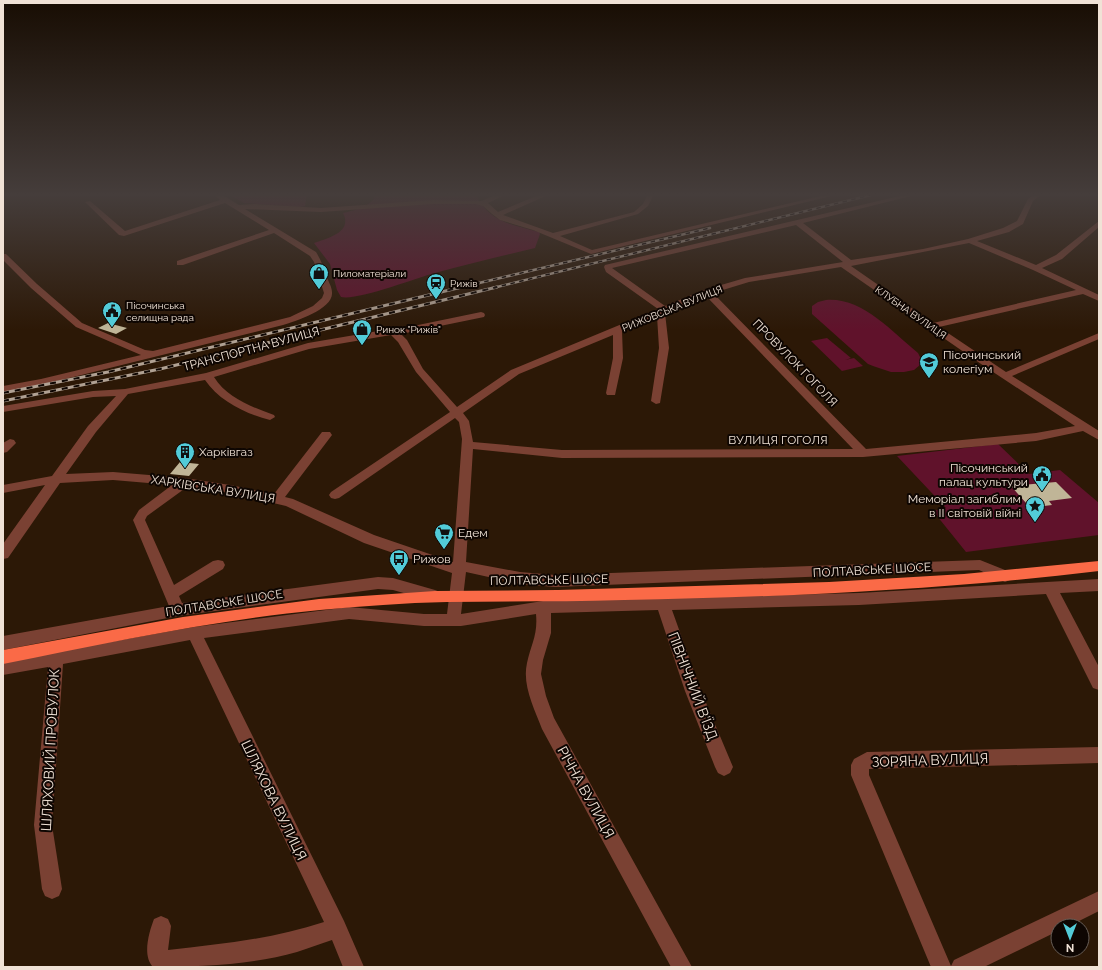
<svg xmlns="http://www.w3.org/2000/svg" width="1102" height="970" viewBox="0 0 1102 970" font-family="Raleway,sans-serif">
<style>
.green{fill:#60122b}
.building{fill:#c0b597}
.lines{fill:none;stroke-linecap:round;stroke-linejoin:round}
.minor{fill:#7a4133;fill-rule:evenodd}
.highway{fill:#fa6a47;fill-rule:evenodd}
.rail-far1-casing{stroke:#b0a193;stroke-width:2.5}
.rail-casing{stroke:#b0a193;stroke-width:3}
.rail-far1{stroke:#0e0602;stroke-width:1.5;stroke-dasharray:4.5;stroke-linecap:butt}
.rail{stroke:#0e0602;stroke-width:2;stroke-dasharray:6;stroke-linecap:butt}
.labels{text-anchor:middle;stroke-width:4;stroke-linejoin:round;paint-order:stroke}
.far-poi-label{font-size:10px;fill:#f0e2d6;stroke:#0e0602;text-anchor:start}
.far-street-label{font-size:10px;fill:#f0e2d6;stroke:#0e0602}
.street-label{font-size:12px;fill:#f0e2d6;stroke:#0e0602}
.poi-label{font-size:12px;fill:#f0e2d6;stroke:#0e0602;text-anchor:start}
.near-street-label{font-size:14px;fill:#f0e2d6;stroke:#0e0602}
</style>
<rect width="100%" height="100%" fill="#2c1806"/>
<!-- green -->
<path class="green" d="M228 194H307L305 206 299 207 244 203Z
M374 194H475C491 223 510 224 539 232L540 234 535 248C502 256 468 264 435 273 416 278 357 301 341 297L337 290 330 264 314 243C328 238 353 232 343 213 355 210 366 208 374 199Z
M826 300C862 297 891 331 918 353L921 359 920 365 914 370 904 372H891L873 366 868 364 812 314V306L818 302Z
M827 338 851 358 845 360 854 358 863 366 842 371 811 341Z
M998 444 1029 474 1060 470 1099 503V535L966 552 933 511 946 508 897 456Z"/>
<!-- building -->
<path class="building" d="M108 323 127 328 116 334 98 328Z
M180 462 199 464 189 476 170 474Z
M1056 482 1072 498 1049 501 1052 505 1044 506 1040 502 1026 503 1011 486Z"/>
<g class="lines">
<!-- minor -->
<path class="minor" d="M213 194H221L239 205 254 204 321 208 433 200 481 201 498 194H507L488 203 498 212 541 194H550L503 215 553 233 634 212 643 204 648 194H654L648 206 638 214 560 236 592 250 829 194H840L591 254 533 230 500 220 492 214 483 206 476 204H433L321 212 245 209 316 252C321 260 324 268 327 278 329 282 332 288 332 292 334 309 296 321 283 325L41 385 3 392V386L41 379 141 355 76 327 31 288 3 260V254H6L37 284 82 323 145 350 153 351 290 317 313 306 322 298 324 293 314 262 310 256 274 233 183 265H177V261L269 230 225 203 124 236 119 235 85 202 90 201 125 231 220 200Z
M908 194H919L803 223 851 260 923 249 968 239 1003 228 1017 221 1028 199 1035 194H1042L1033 201 1023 224 1009 232 977 241 1036 265 1056 255 1099 221V227L1062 259 1042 268 1099 295V301L1083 294 939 327 1006 372 1099 333V339L1012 376 1099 431V440L1083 431 1036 441 863 457 562 458 473 449 466 562 520 572 555 575 980 560 1010 572 1012 576 1010 580 1005 582 979 570 555 587 520 584 466 572 461 614 543 601 859 593 1099 579V591L1060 593 1099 667V690L1093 688 1046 594 859 605 672 610 701 691 733 767 730 773 724 776 718 773 715 767 685 691 658 610 551 613V633L543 660 541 674 546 696 554 718 692 967H671L542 729C534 708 522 685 527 663 531 644 538 635 536 614L461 626H424L349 619 204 638 344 921 364 967H343L332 940C320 944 309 948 297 952 252 965 200 967 153 967 142 956 149 932 154 919L161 916 168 919 171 926 168 950C221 944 273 939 324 922L190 640 63 664 52 825 62 889 59 896 52 899 45 896 42 889 34 825 48 667 3 675V661L194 627 349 607 424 614H447L452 573 364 543 286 506 230 493 187 487 147 516 145 520 174 585 213 561 218 560 223 561 225 565 223 569 179 596 182 603 378 577 393 578 435 590 440 592 442 596 440 600 435 602 393 590 378 589 178 616 3 650V636L169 606 133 520 139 510 172 485 113 480 60 483 8 558 3 559V544L45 485 3 493V485L52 476 88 426 116 396 93 397 3 412V406L93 391 125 389 206 373 308 343 390 329 394 330 481 312 484 313 485 315 484 317 401 334 407 340 423 369 457 407 511 370 658 309 606 272 604 267 605 265ZM796 225 843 262 745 278 704 290 665 306 612 268ZM969 243 1033 270 1076 290 933 323 851 266ZM841 267 984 366 1075 426 1036 433 866 449 713 293 749 282ZM706 296 853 449 562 450 473 442 469 421 463 413 519 374 613 335V358L606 393 607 395H615L623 358 622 331 657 316 659 348 651 401 656 404 660 403 669 348 665 313ZM391 335 398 342 416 372 450 412 331 492 329 495 331 498 335 499 339 498 455 418 459 422 462 439 453 562 374 535 293 499 285 497 332 435 330 432H322L274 494 230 485 185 478 113 472 66 474 96 432 128 394 205 380C219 401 246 414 270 420L275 417 274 415C252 407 227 398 214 377L309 349Z
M10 439 14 440 16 443 7 452 3 453V443Z
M1099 747V763L869 769V775L951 966 954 960 1099 891V911L1069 926H1058V931L984 967H931L851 775V765L854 759 867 752Z"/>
<!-- highway -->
<path class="highway" d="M1099 561V571C941 590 783 597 624 600 565 602 506 601 447 602 404 603 362 606 320 610 213 620 108 643 3 664V650L183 617 319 599 435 591 558 590 829 582 964 574Z"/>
<defs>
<path id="rail-far1" d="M458 288 710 228
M493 288 875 194"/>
<path id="rail" d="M3 393 108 372 462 287
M3 401 160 369 497 287"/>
</defs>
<!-- rail-far1 casing -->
<use href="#rail-far1" class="rail-far1-casing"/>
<!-- rail casing -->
<use href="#rail" class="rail-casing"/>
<!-- rail-far1 -->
<use href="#rail-far1" class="rail-far1"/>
<!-- rail -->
<use href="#rail" class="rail"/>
</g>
<!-- sky -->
<linearGradient id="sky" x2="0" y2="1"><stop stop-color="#180d03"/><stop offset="0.59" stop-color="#453d3b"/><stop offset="1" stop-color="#453d3b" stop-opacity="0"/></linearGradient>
<rect width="1102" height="330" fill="url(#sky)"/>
<!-- icons -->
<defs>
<symbol id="shop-pin" viewBox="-11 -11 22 30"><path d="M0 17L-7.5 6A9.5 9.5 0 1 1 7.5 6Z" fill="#52cbd8" stroke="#0e0602"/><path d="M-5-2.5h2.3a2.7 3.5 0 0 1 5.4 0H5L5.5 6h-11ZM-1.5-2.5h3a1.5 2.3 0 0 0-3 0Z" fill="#111"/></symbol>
<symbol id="station-pin" viewBox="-11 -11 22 30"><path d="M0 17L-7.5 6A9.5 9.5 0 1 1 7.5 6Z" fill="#52cbd8" stroke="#0e0602"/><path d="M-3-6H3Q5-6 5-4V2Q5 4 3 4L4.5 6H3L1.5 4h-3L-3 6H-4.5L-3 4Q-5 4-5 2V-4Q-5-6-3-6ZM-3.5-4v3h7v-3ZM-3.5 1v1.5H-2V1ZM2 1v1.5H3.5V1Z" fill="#111"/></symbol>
<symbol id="civic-pin" viewBox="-11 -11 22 30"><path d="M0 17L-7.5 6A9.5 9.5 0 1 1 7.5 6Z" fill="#52cbd8" stroke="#0e0602"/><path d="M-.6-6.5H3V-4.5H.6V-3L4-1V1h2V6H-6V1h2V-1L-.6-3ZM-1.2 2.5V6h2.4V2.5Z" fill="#111"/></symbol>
<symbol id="school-pin" viewBox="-11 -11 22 30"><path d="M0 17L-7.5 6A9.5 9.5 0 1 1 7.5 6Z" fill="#52cbd8" stroke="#0e0602"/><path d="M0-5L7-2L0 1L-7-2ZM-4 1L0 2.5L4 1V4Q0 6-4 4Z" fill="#111"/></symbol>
<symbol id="building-pin" viewBox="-11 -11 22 30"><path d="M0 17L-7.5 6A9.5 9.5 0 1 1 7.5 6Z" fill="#52cbd8" stroke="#0e0602"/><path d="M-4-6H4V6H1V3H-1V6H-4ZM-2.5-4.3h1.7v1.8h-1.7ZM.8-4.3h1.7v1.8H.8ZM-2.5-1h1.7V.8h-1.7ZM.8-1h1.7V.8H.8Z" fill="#111"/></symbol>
<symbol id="sight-pin" viewBox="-11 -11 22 30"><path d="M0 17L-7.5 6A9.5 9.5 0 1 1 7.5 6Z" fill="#52cbd8" stroke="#0e0602"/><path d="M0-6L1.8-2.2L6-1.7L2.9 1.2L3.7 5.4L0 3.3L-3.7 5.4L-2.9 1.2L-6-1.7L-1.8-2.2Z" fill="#111"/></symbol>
<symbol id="supermarket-pin" viewBox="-11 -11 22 30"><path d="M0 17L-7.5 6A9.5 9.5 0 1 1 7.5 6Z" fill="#52cbd8" stroke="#0e0602"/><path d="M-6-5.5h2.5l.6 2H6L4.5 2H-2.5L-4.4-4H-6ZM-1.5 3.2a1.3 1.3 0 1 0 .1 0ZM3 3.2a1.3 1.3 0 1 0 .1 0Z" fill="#111"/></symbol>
<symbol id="bus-pin" viewBox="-11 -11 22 30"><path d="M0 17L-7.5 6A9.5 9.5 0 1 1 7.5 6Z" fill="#52cbd8" stroke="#0e0602"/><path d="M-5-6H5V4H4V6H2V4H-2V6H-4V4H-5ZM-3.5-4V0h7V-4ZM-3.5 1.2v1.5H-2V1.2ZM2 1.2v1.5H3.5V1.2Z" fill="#111"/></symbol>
</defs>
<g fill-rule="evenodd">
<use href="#shop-pin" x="308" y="262" width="22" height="30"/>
<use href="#station-pin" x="425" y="272" width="22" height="30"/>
<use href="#civic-pin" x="101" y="300" width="22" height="30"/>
<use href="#shop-pin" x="351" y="318" width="22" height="30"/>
<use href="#school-pin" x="918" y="351" width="22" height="30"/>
<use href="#building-pin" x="174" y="441" width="22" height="30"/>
<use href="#civic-pin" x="1031" y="464" width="22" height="30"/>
<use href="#sight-pin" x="1024" y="495" width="22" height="30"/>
<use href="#supermarket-pin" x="433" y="522" width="22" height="30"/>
<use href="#bus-pin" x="388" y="548" width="22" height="30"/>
</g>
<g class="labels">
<!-- far-poi labels -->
<g class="far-poi-label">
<text x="333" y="277">Пиломатеріали</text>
<text x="450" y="287">Рижів</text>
<text x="126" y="309">Пісочинська<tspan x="126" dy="12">селищна рада</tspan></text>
<text x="376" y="333">Ринок "Рижів"</text>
</g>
<!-- far-street labels -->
<g class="far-street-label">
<text transform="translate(672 308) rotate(-22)" y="4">РИЖОВСЬКА ВУЛИЦЯ</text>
<text transform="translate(911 312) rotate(35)" y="4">КЛУБНА ВУЛИЦЯ</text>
</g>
<!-- street labels -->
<g class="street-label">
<text transform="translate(251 349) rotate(-15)" y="4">ТРАНСПОРТНА ВУЛИЦЯ</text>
<text transform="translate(795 363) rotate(46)" y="4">ПРОВУЛОК ГОГОЛЯ</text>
<text x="778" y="444">ВУЛИЦЯ ГОГОЛЯ</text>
<text transform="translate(213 489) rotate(9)" y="4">ХАРКІВСЬКА ВУЛИЦЯ</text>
<text transform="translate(872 570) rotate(-3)" y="4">ПОЛТАВСЬКЕ ШОСЕ</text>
<text transform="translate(549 580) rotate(-1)" y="4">ПОЛТАВСЬКЕ ШОСЕ</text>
<text transform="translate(224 603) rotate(-9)" y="4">ПОЛТАВСЬКЕ ШОСЕ</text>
</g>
<!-- poi labels -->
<g class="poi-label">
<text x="943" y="359">Пісочинський<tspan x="943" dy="14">колегіум</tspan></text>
<text x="199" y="456">Харківгаз</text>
<text x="1028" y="472" text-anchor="end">Пісочинський<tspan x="1028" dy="14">палац культури</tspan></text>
<text x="1021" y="503" text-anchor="end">Меморіал загиблим<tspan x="1021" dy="14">в II світовій війні</tspan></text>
<text x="458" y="537">Едем</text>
<text x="413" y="563">Рижов</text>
</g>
<!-- near-street labels -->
<g class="near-street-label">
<text transform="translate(693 686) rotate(69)" y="5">ПІВНІЧНИЙ В’ЇЗД</text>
<text transform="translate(50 750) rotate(-87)" y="5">ШЛЯХОВИЙ ПРОВУЛОК</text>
<text transform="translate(930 760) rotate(-2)" y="5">ЗОРЯНА ВУЛИЦЯ</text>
<text transform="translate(586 792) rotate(61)" y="5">РІЧНА ВУЛИЦЯ</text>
<text transform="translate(274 800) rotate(64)" y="5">ШЛЯХОВА ВУЛИЦЯ</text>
</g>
</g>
<!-- border -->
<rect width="1102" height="970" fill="none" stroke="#f0e2d6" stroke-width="8"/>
<!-- north arrow -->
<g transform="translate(1070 938) rotate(180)"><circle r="19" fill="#0e0602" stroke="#685e57"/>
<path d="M0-3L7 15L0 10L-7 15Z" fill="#52cbd8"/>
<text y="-6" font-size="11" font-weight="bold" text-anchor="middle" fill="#f0e2d6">N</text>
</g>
</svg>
